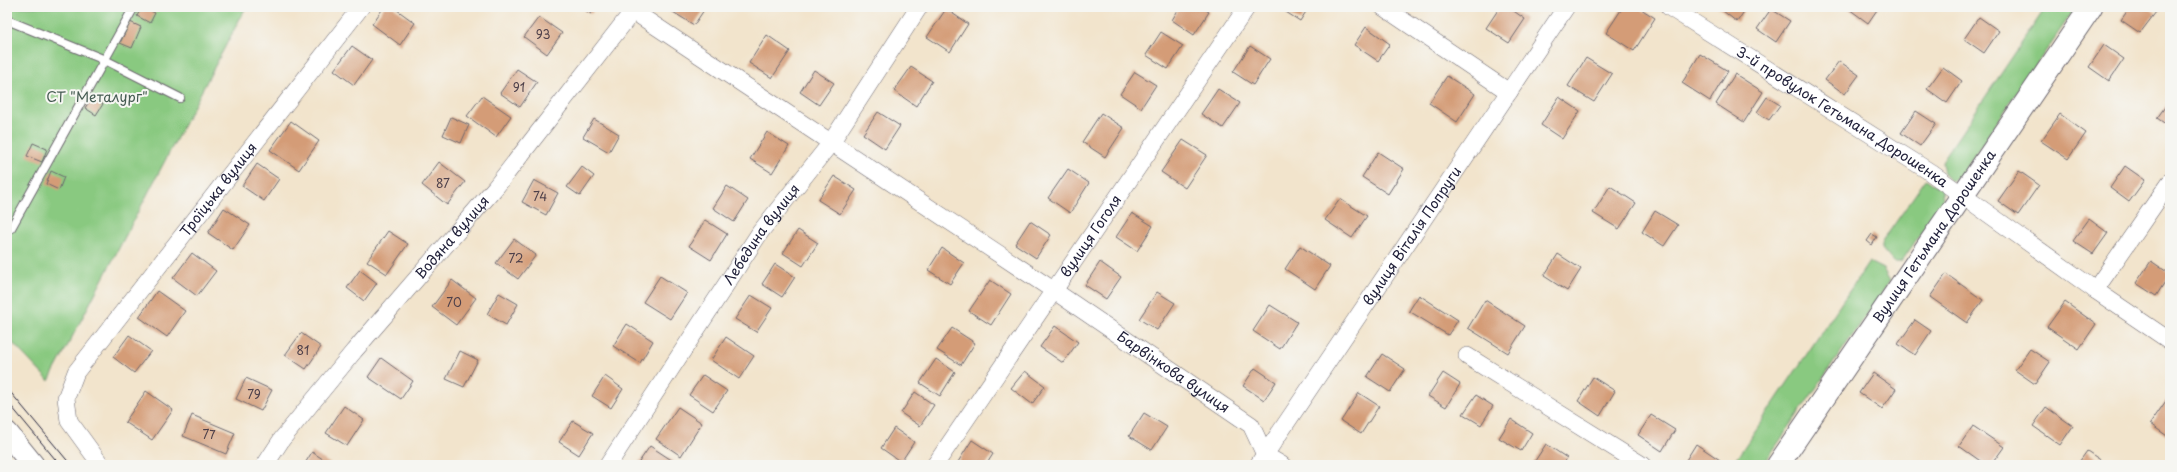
<svg xmlns="http://www.w3.org/2000/svg" width="2177" height="472" viewBox="0 0 2177 472" font-family="'Playpen Sans',sans-serif">
<style>
.green{fill:#89c980;stroke:#56765e}
.building{fill:#d49c77}
.lines{fill:none;stroke-linecap:round;stroke-linejoin:round}
.lane-casing{stroke:#6b666e;stroke-width:10}
.street-casing{stroke:#6b666e;stroke-width:18}
.secondary-casing{stroke:#6b666e;stroke-width:24}
.lane{stroke:#fff;stroke-width:8}
.street{stroke:#fff;stroke-width:17}
.secondary{stroke:#fff;stroke-width:22}
.tram{stroke:#22223b;stroke-width:1}
.labels{text-anchor:middle;stroke-width:4;stroke-linejoin:round;paint-order:stroke}
.number-label{font-size:12px;fill:#4e404a}
.park-label{font-size:14px;fill:#465c53;stroke:#f6f6f2}
.street-label{font-size:14px;fill:#22223b;stroke:#f6f6f2}
</style>
<rect width="100%" height="100%" fill="#f6f6f2"/>
<filter id="ink" filterUnits="userSpaceOnUse"><feTurbulence type="fractalNoise" baseFrequency=".025" numOctaves="2"/><feDisplacementMap in="SourceGraphic" scale="8" xChannelSelector="R" yChannelSelector="G"/><feConvolveMatrix kernelMatrix="1 2 1 2 8 2 1 2 1" color-interpolation-filters="sRGB"/></filter>
<filter id="wash" filterUnits="userSpaceOnUse"><feTurbulence type="fractalNoise" baseFrequency=".012" numOctaves="4" result="noise"/><feDisplacementMap in="SourceGraphic" scale="16" xChannelSelector="R" yChannelSelector="G"/><feGaussianBlur stdDeviation="0.9" result="paint"/><feColorMatrix in="noise" values="0 0 0 0 0 0 0 0 0 0 0 0 0 0 0 0 0 1.4 0 .05"/><feComposite in="paint" operator="in"/></filter>
<g filter="url(#wash)">
<rect width="100%" height="100%" fill="#f2e4cc"/>
<!-- green -->
<path class="green" d="M7 7H246L49 381 7 337Z
M2046 7H2076L1960 176 1952 181 1944 174 1942 161Z
M1926 179 1942 190 1943 201 1902 261 1894 263 1882 249V242Z
M1869 262 1883 269 1890 281 1763 465H1732Z"/>
<g id="blocks">
<!-- building -->
<path class="building" d="M142 7 155 13 150 23 137 16Z
M384 7H393L415 23 400 45 372 24Z
M580 7H595L591 14Z
M669 7H706L694 25 668 9Z
M1180 7H1201L1209 12 1194 35 1172 20Z
M1278 7H1309L1300 21Z
M1500 7H1508L1525 19 1509 43 1486 28Z
M1623 7H1638L1655 18 1634 51 1606 33Z
M1718 7H1747L1737 22Z
M1851 7H1879L1868 23 1849 9Z
M2130 7H2149L2156 12 2140 33 2121 20Z
M946 9 968 24 950 52 927 37Z
M1771 9 1790 21 1776 42 1757 29Z
M539 17 562 33 547 54 524 37Z
M1979 17 1999 31 1984 53 1964 39Z
M130 22 141 27 132 48 120 43Z
M1366 27 1390 44 1378 61 1354 45Z
M1161 32 1183 46 1168 69 1146 55Z
M767 35 790 51 772 78 749 63Z
M2104 45 2124 59 2109 81 2089 67Z
M352 46 372 60 354 85 334 70Z
M1250 46 1270 59 1253 85 1233 72Z
M1700 54 1728 71 1710 101 1682 83Z
M1586 58 1612 74 1594 102 1568 86Z
M1839 61 1859 75 1845 94 1825 80Z
M911 67 932 81 916 106 894 91Z
M1943 67 1962 81 1947 103 1927 89Z
M517 69 537 82 520 107 500 93Z
M814 70 834 83 819 105 800 92Z
M1135 72 1156 85 1141 108 1120 94Z
M1735 74 1763 92 1744 122 1716 104Z
M1447 76 1475 94 1457 122 1429 103Z
M1218 89 1240 103 1223 128 1201 114Z
M482 96 511 116 496 137 467 116Z
M92 97 103 104 96 115 85 108Z
M1559 97 1580 111 1562 139 1541 125Z
M1767 97 1780 105 1769 120 1757 112Z
M2170 100V127L2157 118Z
M1916 111 1936 124 1920 146 1901 133Z
M878 112 900 126 885 149 863 134Z
M1101 113 1124 128 1105 157 1082 142Z
M2060 114 2086 133 2068 159 2041 141Z
M451 117 469 125 461 143 443 135Z
M594 119 619 134 609 152 583 137Z
M291 121 319 141 299 170 270 150Z
M767 132 789 146 772 173 750 159Z
M1183 140 1207 155 1185 188 1161 172Z
M33 143 47 149 42 162 27 156Z
M1378 152 1404 169 1388 194 1362 177Z
M439 162 465 182 447 205 422 185Z
M257 164 279 179 264 201 242 186Z
M2125 166 2145 180 2129 202 2110 188Z
M582 167 594 176 580 196 567 187Z
M1068 169 1089 183 1070 213 1048 198Z
M51 171 64 177 59 190 46 184Z
M2019 171 2039 185 2018 215 1998 201Z
M834 176 856 190 840 214 818 200Z
M534 180 558 193 546 215 522 202Z
M727 186 748 200 734 222 713 208Z
M1610 186 1636 203 1619 229 1593 213Z
M1340 199 1367 216 1352 238 1325 220Z
M224 208 250 225 233 250 208 233Z
M1655 211 1678 225 1664 246 1642 232Z
M1132 213 1153 226 1137 251 1116 237Z
M2089 219 2108 233 2093 254 2073 241Z
M705 220 727 234 711 260 689 246Z
M1030 221 1051 235 1036 258 1015 244Z
M798 230 818 243 803 266 783 253Z
M388 231 408 244 387 274 367 261Z
M1872 234 1877 237 1872 245 1867 241Z
M514 239 536 255 518 279 496 263Z
M1300 246 1330 266 1315 289 1285 269Z
M942 248 964 263 950 284 928 270Z
M192 253 216 271 197 296 173 278Z
M1558 254 1581 269 1567 291 1544 276Z
M2151 261 2170 274 2156 296 2136 283Z
M1100 262 1121 277 1106 299 1085 285Z
M775 264 795 277 782 297 762 284Z
M360 270 377 283 364 301 347 288Z
M1946 274 1983 300 1967 323 1930 297Z
M660 276 687 293 670 319 643 302Z
M452 280 476 298 456 325 432 307Z
M990 280 1011 294 991 325 969 311Z
M157 291 185 311 167 337 139 317Z
M1157 292 1175 303 1157 330 1139 319Z
M499 293 518 304 506 325 487 314Z
M751 295 772 308 756 332 735 319Z
M1419 295 1458 320 1448 335 1409 311Z
M1485 300 1525 326 1508 353 1468 328Z
M2065 302 2096 324 2079 349 2047 327Z
M1270 305 1297 322 1280 349 1253 331Z
M1915 320 1931 331 1915 355 1898 344Z
M627 324 653 341 640 363 613 346Z
M1055 326 1078 342 1063 363 1040 347Z
M952 328 975 343 961 365 937 350Z
M301 333 321 347 306 369 285 355Z
M129 335 151 351 134 373 113 357Z
M726 337 754 356 739 379 711 360Z
M2030 349 2050 362 2035 384 2015 370Z
M460 351 478 360 464 387 446 379Z
M1382 354 1405 369 1390 392 1367 377Z
M381 358 413 381 401 399 368 377Z
M936 359 955 372 940 396 920 383Z
M1255 368 1276 382 1264 400 1243 386Z
M1025 371 1045 386 1032 404 1011 388Z
M1443 373 1460 384 1446 407 1428 396Z
M1873 373 1896 389 1882 409 1859 393Z
M703 375 727 391 713 411 689 395Z
M605 376 623 389 611 408 592 396Z
M1593 377 1615 391 1600 416 1578 401Z
M246 378 272 390 261 411 236 399Z
M146 391 173 410 152 440 125 422Z
M915 392 934 405 920 426 901 413Z
M1359 393 1379 406 1361 434 1341 421Z
M1476 395 1493 406 1481 425 1463 414Z
M2170 395V438L2150 424Z
M344 406 364 420 347 446 326 433Z
M678 407 702 423 681 456 656 439Z
M2046 407 2073 426 2060 445 2033 426Z
M1144 413 1167 427 1152 450 1129 436Z
M192 415 235 433 226 454 183 436Z
M1651 415 1675 430 1662 451 1638 435Z
M1511 419 1532 433 1521 451 1499 438Z
M573 421 593 433 579 455 559 442Z
M1973 426 2004 447 1991 465H1986L1959 446Z
M894 428 914 442 901 462 881 448Z
M972 440 993 454 986 465H956Z
M1546 444 1567 458 1563 465 1533 464Z
M1696 444 1720 460 1717 465H1683Z
M650 446 673 461 670 465H637Z
M2087 451 2102 461 2099 465H2077Z
M312 452 332 465H304Z"/>
</g>
</g>
<g filter="url(#ink)">
<use href="#blocks" fill-opacity="0" stroke="#6b666e" stroke-width="1"/>
<g class="lines">
<defs>
<path id="lane" d="M7 20 105 60 180 98
M11 228 134 7"/>
<g id="street">
<path d="M1383 7 1509 92"/>
<path id="s1" d="M1669 7 1927 170 2095 290 2170 341"/>
<path id="s2" d="M633 11 1053 290 1251 425 1265 455 1282 465"/>
<path d="M2095 290 2170 182"/>
<path d="M1467 356 1642 465"/>
<path id="s3" d="M101 465 69 421 66 398 76 372 361 7"/>
<path id="s4" d="M265 465 282 439 354 351 495 188 636 7"/>
<path id="s5" d="M608 465 761 231 830 144 919 7"/>
<path id="s6" d="M935 465 1247 7"/>
<path id="s7" d="M1258 465 1566 7"/>
</g>
<g id="secondary">
<path d="M7 433 33 465"/>
<path id="s8" d="M1778 465 2091 7"/>
</g>
</defs>
<!-- lane casing -->
<use href="#lane" class="lane-casing"/>
<!-- street casing -->
<use href="#street" class="street-casing"/>
<!-- secondary casing -->
<use href="#secondary" class="secondary-casing"/>
<!-- lane -->
<use href="#lane" class="lane"/>
<!-- street -->
<use href="#street" class="street"/>
<!-- secondary -->
<use href="#secondary" class="secondary"/>
<!-- tram -->
<path class="tram" d="M7 388 71 465
M7 401 60 465"/>
</g>
</g>
<g class="labels">
<!-- number labels -->
<g class="number-label">
<text x="543" y="39">93</text>
<text x="519" y="92">91</text>
<text x="443" y="188">87</text>
<text x="540" y="201">74</text>
<text x="516" y="263">72</text>
<text x="454" y="307">70</text>
<text x="303" y="355">81</text>
<text x="254" y="399">79</text>
<text x="209" y="439">77</text>
</g>
<!-- park labels -->
<g class="park-label">
<text x="97" y="102">СТ "Металург"</text>
</g>
<!-- street labels -->
<g class="street-label">
<text dy="5" stroke="none"><textPath href="#s1" startOffset="205">3-й провулок Гетьмана Дорошенка</textPath></text>
<text dy="5" stroke="none"><textPath href="#s3" startOffset="337">Троїцька вулиця</textPath></text>
<text dy="5" stroke="none"><textPath href="#s5" startOffset="277">Лебедина вулиця</textPath></text>
<text dy="5" stroke="none"><textPath href="#s6" startOffset="277">вулиця Гоголя</textPath></text>
<text dy="5" stroke="none"><textPath href="#s7" startOffset="276">вулиця Віталія Попруги</textPath></text>
<text dy="5" stroke="none"><textPath href="#s8" startOffset="277">Вулиця Гетьмана Дорошенка</textPath></text>
<text dy="5" stroke="none"><textPath href="#s4" startOffset="295">Водяна вулиця</textPath></text>
<text dy="5" stroke="none"><textPath href="#s2" startOffset="650">Барвінкова вулиця</textPath></text>
</g>
</g>
<!-- margin -->
<rect width="2177" height="472" fill="none" stroke="#f6f6f2" stroke-width="24"/>
</svg>
